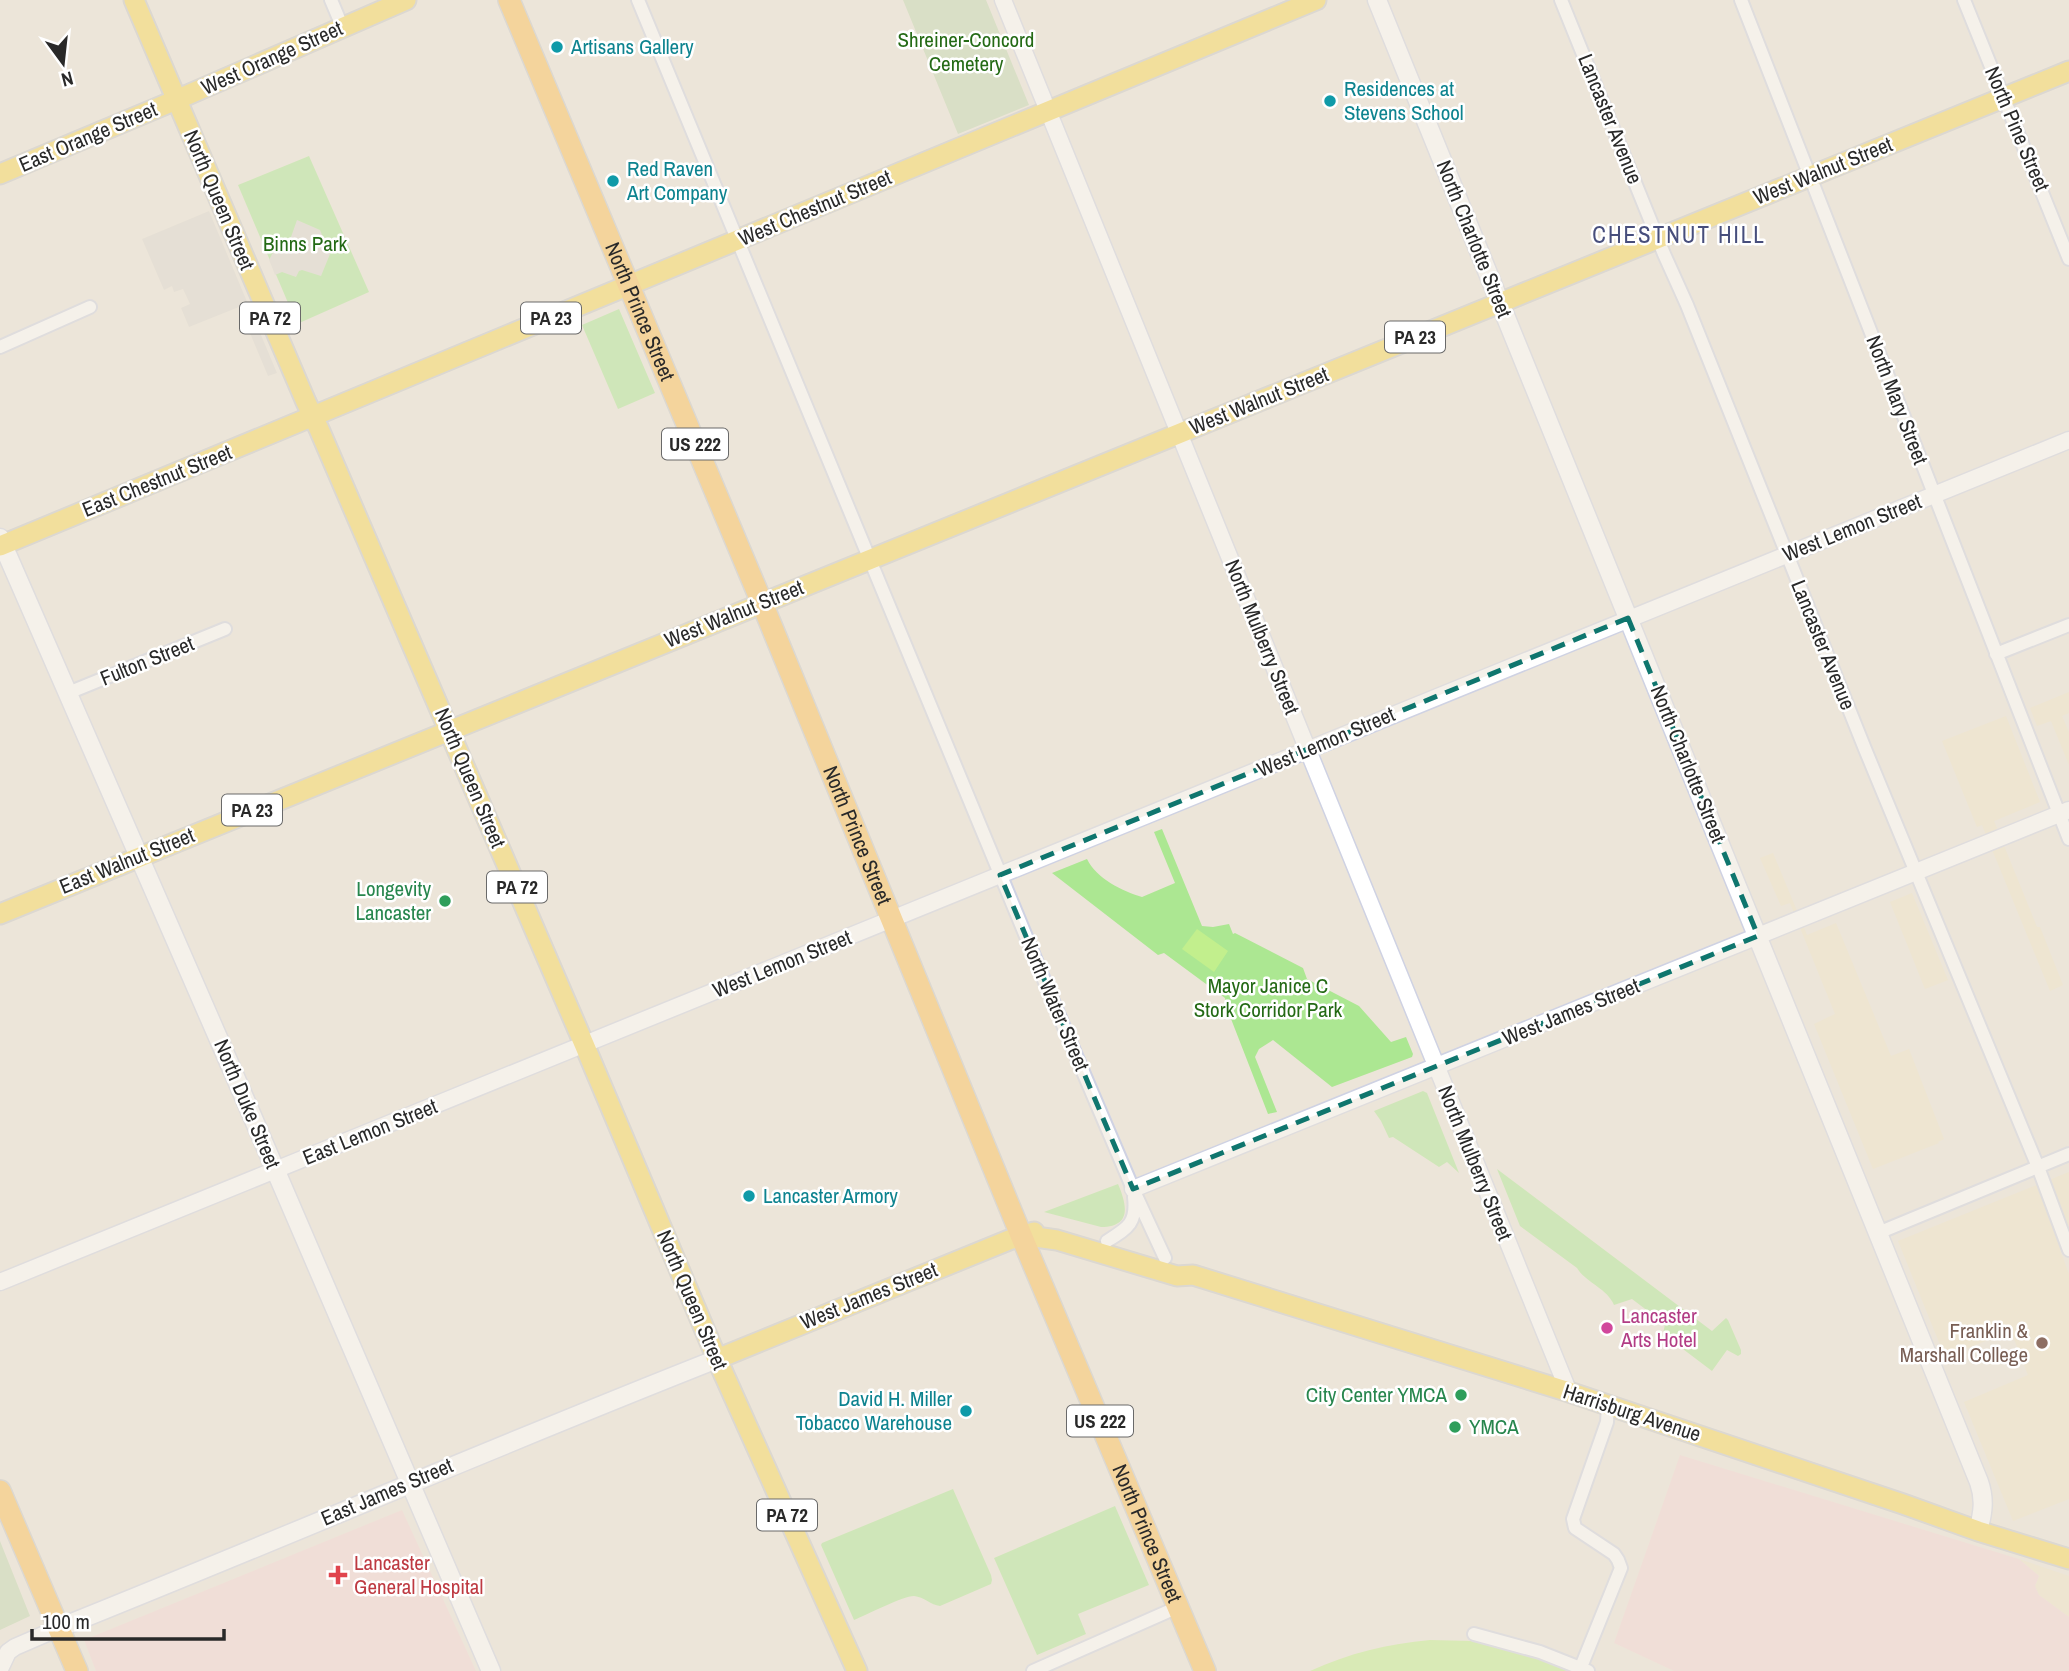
<svg xmlns="http://www.w3.org/2000/svg" width="2069" height="1671" viewBox="0 0 2069 1671" font-family="'Archivo Narrow',sans-serif">
<style>
.education{fill:#efe4c7}
.medical{fill:#f4d6d6}
.green{fill:#ace792}
.cemetery{fill:#c1d7af}
.pitch{fill:#c2ef8d}
.plaza{fill:#dcd8d0}
.lines{fill:none;stroke-linecap:round;stroke-linejoin:round}
.minor-casing{stroke:#cfd2e3;stroke-width:16}
.tertiary-casing{stroke:#cfd2e3;stroke-width:19}
.secondary-casing{stroke:#cfd2e3;stroke-width:21}
.primary-casing{stroke:#c7c7c7;stroke-width:23}
.trunk-casing{stroke:#c7c7c7;stroke-width:24}
.minor{stroke:#fff;stroke-width:12}
.tertiary{stroke:#fff;stroke-width:16}
.secondary{stroke:#fff;stroke-width:18}
.primary{stroke:#f9d852;stroke-width:19}
.trunk{stroke:#fcbe52;stroke-width:21}
.marked{fill:none;stroke:#0f766e;stroke-width:5;stroke-dasharray:14 9;stroke-linejoin:round}
.culture-dot{fill:#0f9aa8;stroke:#fff;stroke-width:2.5}
.leisure-dot{fill:#2e9e5b;stroke:#fff;stroke-width:2.5}
.hotel-dot{fill:#d1479c;stroke:#fff;stroke-width:2.5}
.education-dot{fill:#8d6e63;stroke:#fff;stroke-width:2.5}
.health-dot{fill:#e0444e;stroke:#fff;stroke-width:2.5}
.labels{text-anchor:middle;stroke-width:5;stroke-linejoin:round;paint-order:stroke}
.shield{fill:#fff;stroke:#696969;stroke-width:2}
.shield-label{font-size:19px;font-weight:bold;fill:#292929}
.park-label{font-size:21px;fill:#246a15;stroke:#fff}
.culture-label{font-size:21px;fill:#0d838f;stroke:#fff;text-anchor:start}
.street-label{font-size:21px;fill:#292929;stroke:#fff}
.leisure-label{font-size:21px;fill:#27864d;stroke:#fff;text-anchor:end}
.hotel-label{font-size:21px;fill:#b23c85;stroke:#fff;text-anchor:start}
.education-label{font-size:21px;fill:#785e54;stroke:#fff;text-anchor:end}
.health-label{font-size:21px;fill:#be3a42;stroke:#fff;text-anchor:start}
.neighbourhood-label{font-size:23px;letter-spacing:2px;fill:#474e7c;stroke:#fff}
</style>
<rect width="100%" height="100%" fill="#ece5d9"/>
<!-- education -->
<path class="education" d="M2069 692V713L2062 716 2069 732V765L2051 721 2037 726 2030 708Z
M2006 716 2040 802 1994 821 2037 927H2040L2063 985 2050 991 1982 825 1977 827 1942 741Z
M1773 853 1807 935 1836 923 1891 1056 1909 1049 1944 1139 1938 1142 1939 1143 1873 1169 1814 1024 1835 1014 1790 903 1781 906 1760 858Z
M1912 893 1948 980 1925 989 1890 902Z
M2069 1172V1246L2060 1250 2069 1274V1499L2013 1521 1964 1402 2028 1375 2011 1331 1945 1357 1898 1241Z
M2019 1559 2069 1576V1617L2039 1595 2035 1586 2039 1576Z"/>
<!-- medical -->
<path class="medical" d="M1680 1455 2019 1559 2039 1576 2035 1586 2039 1595 2069 1617V1671H1674L1614 1643Z
M402 1510 476 1671H96L84 1640Z"/>
<!-- green -->
<path class="green" d="M309 156 369 292 297 324 238 185Z
M619 309 655 393 618 409 582 325Z
M1162 829 1202 926 1213 927 1229 924 1233 934 1235 933 1303 968 1307 979 1359 1006 1391 1042 1406 1037 1413 1054 1412 1057 1332 1087 1273 1040 1259 1049 1255 1057 1277 1112 1268 1114 1226 1006 1225 998 1164 953 1158 955 1052 873 1087 859C1097 879 1122 891 1142 897L1175 883 1154 832Z
M1423 1091 1427 1093 1459 1173 1447 1162 1439 1167 1393 1137 1389 1138 1381 1121 1374 1111Z
M1497 1169 1712 1331 1726 1318 1728 1320 1741 1350V1354L1738 1356 1727 1350 1712 1371 1663 1334 1665 1324 1632 1299 1614 1305C1607 1288 1586 1283 1577 1268L1520 1226Z
M1118 1184C1127 1205 1132 1227 1101 1227L1044 1212Z
M953 1489 991 1575 992 1580 991 1584 940 1606C931 1605 924 1597 914 1596 903 1596 866 1615 854 1620L821 1545 822 1543Z
M1115 1506 1149 1585 1078 1614 1086 1634 1037 1655 994 1558Z"/>
<!-- cemetery -->
<path class="cemetery" d="M903 0H986L1029 105 958 134Z
M0 1541 30 1616 0 1630Z"/>
<!-- pitch -->
<path class="pitch" d="M1197 929 1228 951 1214 972 1182 949Z
M1430 1640 1473 1641 1508 1648 1570 1671H1310C1349 1653 1388 1644 1430 1640Z"/>
<!-- plaza -->
<path class="plaza" d="M209 211 277 373 268 376 239 307 189 327 181 308 190 304 183 289 174 292 172 286 164 290 142 239Z
M297 220 320 230 330 254 321 276 302 270 299 271 296 277 282 272 275 275 272 267 269 260 278 243 281 238 285 240 291 237Z"/>
<g class="lines">
<defs>
<path id="minor" d="M331 0 342 26
M638 0 1049 992 1133 1189 1165 1258
M1561 0 1664 254 1687 305 1865 749 2038 1167 2069 1250
M1741 0 2069 839
M1964 0 2069 259
M0 347 90 307
M1996 654 2069 625
M68 693 225 629
M1878 1233 2069 1154
M1107 1241C1128 1228 1137 1223 1134 1197
M1474 1634 1540 1652 1588 1671
M1581 1667 1621 1568 1618 1560 1614 1554 1575 1528 1573 1519 1607 1422 1608 1405
M1033 1671 1178 1607"/>
<path id="tertiary" d="M1003 0 1566 1385V1391
M1133 1189 2069 810
M0 1282 2069 440
M0 1669 8 1652 15 1647 59 1628"/>
<path id="secondary" d="M1377 0 1979 1482C1985 1499 1983 1513 1978 1531
M0 538 247 1104 491 1671
M59 1628C279 1540 496 1446 717 1359"/>
<path id="primary" d="M134 0 306 402 319 429 584 1044 717 1359 857 1671
M0 174 176 100 406 0
M0 546 1316 0
M0 914 2069 71
M1021 1235 1057 1240 1177 1276 1193 1275 1566 1391 1903 1504 1978 1531 2069 1559
M717 1359 1009 1240 1034 1232"/>
<g id="trunk">
<path id="s1" d="M509 0 762 603 1021 1235 1205 1671"/>
<path d="M0 1491 77 1671"/>
</g>
</defs>
<!-- minor casing -->
<use href="#minor" class="minor-casing"/>
<!-- tertiary casing -->
<use href="#tertiary" class="tertiary-casing"/>
<!-- secondary casing -->
<use href="#secondary" class="secondary-casing"/>
<!-- primary casing -->
<use href="#primary" class="primary-casing"/>
<!-- trunk casing -->
<use href="#trunk" class="trunk-casing"/>
<!-- minor -->
<use href="#minor" class="minor"/>
<!-- tertiary -->
<use href="#tertiary" class="tertiary"/>
<!-- secondary -->
<use href="#secondary" class="secondary"/>
<!-- primary -->
<use href="#primary" class="primary"/>
<!-- trunk -->
<use href="#trunk" class="trunk"/>
</g>
<!-- marked area -->
<path d="M0 0H2069V1671H0ZM1628 618 1758 936 1133 1189 1000 875Z" fill="#ece5d9" fill-opacity=".55" fill-rule="evenodd"/>
<path class="marked" d="M1628 618 1758 936 1133 1189 1000 875Z"/>
<!-- markers -->
<g class="culture-dot">
<circle cx="557" cy="47" r="7"/>
<circle cx="1330" cy="101" r="7"/>
<circle cx="613" cy="181" r="7"/>
<circle cx="749" cy="1196" r="7"/>
<circle cx="966" cy="1411" r="7"/>
</g>
<g class="leisure-dot">
<circle cx="445" cy="901" r="7"/>
<circle cx="1461" cy="1395" r="7"/>
<circle cx="1455" cy="1427" r="7"/>
</g>
<circle class="hotel-dot" cx="1607" cy="1328" r="7"/>
<circle class="education-dot" cx="2042" cy="1343" r="7"/>
<path class="health-dot" d="M334.5 1564.5h7v7h7v7h-7v7h-7v-7h-7v-7h7z"/>
<g class="labels">
<!-- shield labels -->
<g class="shield">
<rect x="240" y="302.5" width="60" height="31" rx="5"/>
<rect x="521" y="302.5" width="60" height="31" rx="5"/>
<rect x="1385" y="321.5" width="60" height="31" rx="5"/>
<rect x="662" y="428.5" width="66" height="31" rx="5"/>
<rect x="222" y="794.5" width="60" height="31" rx="5"/>
<rect x="487" y="871.5" width="60" height="31" rx="5"/>
<rect x="1067" y="1405.5" width="66" height="31" rx="5"/>
<rect x="757" y="1499.5" width="60" height="31" rx="5"/>
</g>
<g class="shield-label">
<text x="270" y="325">PA 72</text>
<text x="551" y="325">PA 23</text>
<text x="1415" y="344">PA 23</text>
<text x="695" y="451">US 222</text>
<text x="252" y="817">PA 23</text>
<text x="517" y="894">PA 72</text>
<text x="1100" y="1428">US 222</text>
<text x="787" y="1522">PA 72</text>
</g>
<!-- park labels -->
<g class="park-label">
<text x="966" y="47">Shreiner-Concord<tspan x="966" dy="24">Cemetery</tspan></text>
<text x="305" y="251">Binns Park</text>
<text x="1268" y="993">Mayor Janice C<tspan x="1268" dy="24">Stork Corridor Park</tspan></text>
</g>
<!-- culture labels -->
<g class="culture-label">
<text x="571" y="54">Artisans Gallery</text>
<text x="1344" y="96">Residences at<tspan x="1344" dy="24">Stevens School</tspan></text>
<text x="627" y="176">Red Raven<tspan x="627" dy="24">Art Company</tspan></text>
<text x="763" y="1203">Lancaster Armory</text>
<text x="952" y="1406" text-anchor="end">David H. Miller<tspan x="952" dy="24">Tobacco Warehouse</tspan></text>
</g>
<!-- street labels -->
<g class="street-label">
<text transform="translate(272 58) rotate(-24)" y="7">West Orange Street</text>
<text transform="translate(1610 119) rotate(68)" y="7">Lancaster Avenue</text>
<text transform="translate(2017 129) rotate(67)" y="7">North Pine Street</text>
<text transform="translate(88 137) rotate(-23)" y="7">East Orange Street</text>
<text transform="translate(1823 171) rotate(-22)" y="7">West Walnut Street</text>
<text transform="translate(219 200) rotate(67)" y="7">North Queen Street</text>
<text transform="translate(815 208) rotate(-23)" y="7">West Chestnut Street</text>
<text transform="translate(1474 239) rotate(68)" y="7">North Charlotte Street</text>
<text dy="7" stroke="none"><textPath href="#s1" startOffset="338">North Prince Street</textPath></text>
<text transform="translate(1897 400) rotate(69)" y="7">North Mary Street</text>
<text transform="translate(1259 401) rotate(-22)" y="7">West Walnut Street</text>
<text transform="translate(157 481) rotate(-22)" y="7">East Chestnut Street</text>
<text transform="translate(1852 528) rotate(-22)" y="7">West Lemon Street</text>
<text transform="translate(734 614) rotate(-22)" y="7">West Walnut Street</text>
<text transform="translate(1262 637) rotate(68)" y="7">North Mulberry Street</text>
<text transform="translate(1823 645) rotate(68)" y="7">Lancaster Avenue</text>
<text transform="translate(147 661) rotate(-22)" y="7">Fulton Street</text>
<text transform="translate(1326 742) rotate(-23)" y="7">West Lemon Street</text>
<text transform="translate(1688 764) rotate(68)" y="7">North Charlotte Street</text>
<text transform="translate(470 778) rotate(67)" y="7">North Queen Street</text>
<text dy="7" stroke="none"><textPath href="#s1" startOffset="905">North Prince Street</textPath></text>
<text transform="translate(127 861) rotate(-22)" y="7">East Walnut Street</text>
<text transform="translate(782 964) rotate(-22)" y="7">West Lemon Street</text>
<text transform="translate(1055 1004) rotate(67)" y="7">North Water Street</text>
<text transform="translate(1571 1012) rotate(-22)" y="7">West James Street</text>
<text transform="translate(247 1104) rotate(67)" y="7">North Duke Street</text>
<text transform="translate(370 1132) rotate(-22)" y="7">East Lemon Street</text>
<text transform="translate(1475 1163) rotate(68)" y="7">North Mulberry Street</text>
<text transform="translate(869 1296) rotate(-22)" y="7">West James Street</text>
<text transform="translate(692 1300) rotate(67)" y="7">North Queen Street</text>
<text transform="translate(1632 1413) rotate(18)" y="7">Harrisburg Avenue</text>
<text transform="translate(387 1492) rotate(-23)" y="7">East James Street</text>
<text dy="7" stroke="none"><textPath href="#s1" startOffset="1661">North Prince Street</textPath></text>
</g>
<!-- leisure labels -->
<g class="leisure-label">
<text x="431" y="896">Longevity<tspan x="431" dy="24">Lancaster</tspan></text>
<text x="1447" y="1402">City Center YMCA</text>
<text x="1469" y="1434" text-anchor="start">YMCA</text>
</g>
<!-- hotel labels -->
<g class="hotel-label">
<text x="1621" y="1323">Lancaster<tspan x="1621" dy="24">Arts Hotel</tspan></text>
</g>
<!-- education labels -->
<g class="education-label">
<text x="2028" y="1338">Franklin &amp;<tspan x="2028" dy="24">Marshall College</tspan></text>
</g>
<!-- health labels -->
<g class="health-label">
<text x="354" y="1570">Lancaster<tspan x="354" dy="24">General Hospital</tspan></text>
</g>
<!-- neighbourhood labels -->
<g class="neighbourhood-label">
<text x="1679" y="243">CHESTNUT HILL</text>
</g>
</g>
<!-- north arrow -->
<g transform="translate(63 63) rotate(165)" stroke="#ffffff" stroke-width="5" paint-order="stroke">
<path d="M0-5L12 26L0 18L-12 26Z" fill="#292929"/>
<text y="-10" font-size="19" font-weight="bold" text-anchor="middle" fill="#292929">N</text>
</g>
<!-- scale -->
<path d="M32 1629v10h192v-10" fill="none" stroke="#292929" stroke-width="3.5"/>
<text x="42" y="1629" font-size="21" fill="#292929" stroke="#ffffff" stroke-width="5" paint-order="stroke">100 m</text>
</svg>
